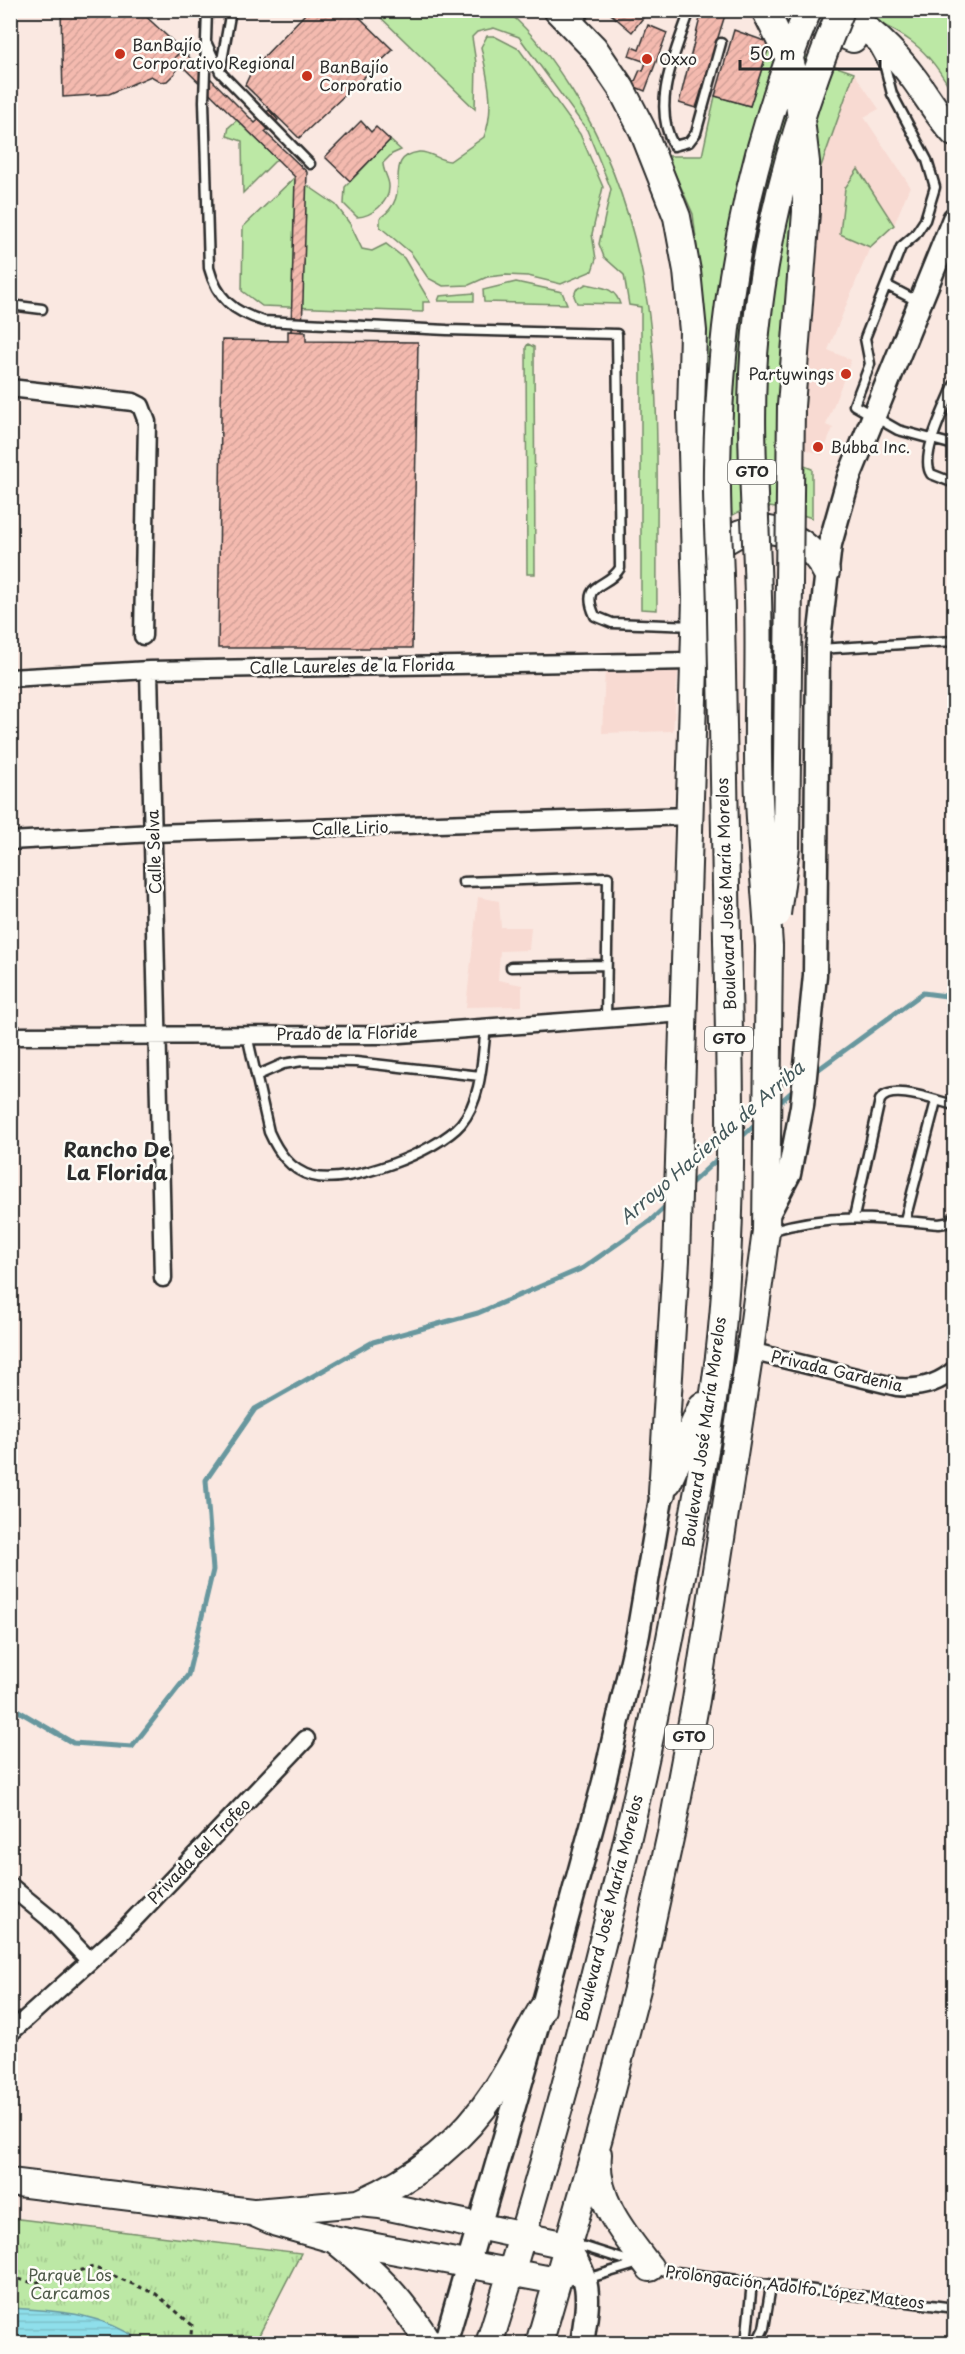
<svg xmlns="http://www.w3.org/2000/svg" width="965" height="2354" viewBox="0 0 965 2354" font-family="'Playpen Sans',sans-serif">
<style>
.built{fill:#f8dad2}
.grass{fill:#bce8a5;stroke:#748a68;stroke-width:1.5}
.park{fill:url(#park-tufts);stroke:#748a68;stroke-width:1.5}
.water{fill:url(#water-rules);stroke:#67979e;stroke-width:1.5}
.lines{fill:none;stroke-linecap:round;stroke-linejoin:round}
.stream{stroke:#67979e;stroke-width:5}
.building{fill:url(#building-hatch);stroke:#2b2b2b;stroke-width:1.5}
.lane-casing{stroke:#2b2b2b;stroke-width:13}
.street-casing{stroke:#2b2b2b;stroke-width:21}
.secondary-casing{stroke:#2b2b2b;stroke-width:27}
.primary-casing{stroke:#2b2b2b;stroke-width:30}
.path{stroke:#2b2b2b;stroke-width:3;stroke-dasharray:4.5 4.5;stroke-linecap:butt}
.lane{stroke:#fdfcf7;stroke-width:8}
.street{stroke:#fdfcf7;stroke-width:16}
.secondary{stroke:#fdfcf7;stroke-width:22}
.primary{stroke:#fdfcf7;stroke-width:26}
.primary-bridge-casing{stroke:#2b2b2b;stroke-width:30;stroke-linecap:butt}
.primary-bridge{stroke:#fdfcf7;stroke-width:26}
.poi-dot{fill:#c8321e;stroke:#fdfcf7;stroke-width:2}
.labels{text-anchor:middle;stroke-width:5;stroke-linejoin:round;paint-order:stroke}
.shield{fill:#fdfcf7;stroke:#6a6a68;stroke-width:1.5}
.shield-label{font-size:15px;font-weight:bold;fill:#2b2b2b}
.poi-label{font-size:16px;fill:#2b2b2b;stroke:#fdfcf7;text-anchor:start}
.street-label{font-size:16px;fill:#2b2b2b;stroke:#fdfcf7}
.park-label{font-size:16px;fill:#4f5a4a;stroke:#fdfcf7}
.water-label{font-size:18px;font-style:italic;fill:#44585b;stroke:#fdfcf7}
.quarter-label{font-size:20px;font-weight:bold;fill:#2b2b2b;stroke:#fdfcf7}
</style>
<defs>
<pattern id="park-tufts" width="24" height="20" patternUnits="userSpaceOnUse" patternTransform="scale(1.5)"><rect width="24" height="20" fill="#bce8a5"/><path d="M3 7l-1-3M5 7V3M7 7l1-3M15 17l-1-3M17 17v-4M19 17l1-3" fill="none" stroke="#a2c78e"/></pattern>
<pattern id="water-rules" width="6" height="5" patternUnits="userSpaceOnUse" patternTransform="scale(1.5)"><rect width="6" height="5" fill="#8fdfeb"/><path d="M0 2.5h6" fill="none" stroke="#7cc0ca"/></pattern>
<pattern id="building-hatch" width="6" height="6" patternUnits="userSpaceOnUse" patternTransform="scale(1.5)"><rect width="6" height="6" fill="#f4baaf"/><path d="M-1 1l2-2M0 6l6-6M5 7l2-2" fill="none" stroke="#d1a097"/></pattern>
</defs>
<rect width="100%" height="100%" fill="#fae8e1"/>
<filter id="ink" filterUnits="userSpaceOnUse"><feTurbulence type="fractalNoise" baseFrequency=".0167" numOctaves="2"/><feDisplacementMap in="SourceGraphic" scale="12" xChannelSelector="R" yChannelSelector="G"/><feConvolveMatrix kernelMatrix="1 2 1 2 8 2 1 2 1" color-interpolation-filters="sRGB"/></filter>
<g filter="url(#ink)">
<!-- built -->
<path class="built" d="M854 73 879 109 864 117 910 186 894 225 858 170 845 188 840 234 870 247 828 350 851 360 826 425 833 428 822 455 802 448 818 175Z
M605 670H678L673 731 602 733Z
M478 897 499 901 501 927H531L529 950 500 951 498 980 522 985V1006L466 1007Z"/>
<!-- grass -->
<path class="grass" d="M944 10 954 15V96C928 45 903 32 851 11Z
M374 11H507C534 34 553 61 572 91 674 253 655 427 657 610L641 609V307L629 305 624 275 604 257 599 244 611 189 587 130 519 37 494 28 477 32 472 37 476 63 475 109Z
M487 36H494L519 49 580 134 603 187 592 234 596 259 592 271 561 284 528 276 506 275 487 277 469 285 443 286 428 278 411 253 380 227V218C416 194 379 158 419 152 430 151 439 161 450 161L484 137C496 107 487 76 481 47Z
M770 43 854 73 818 175 802 465 812 469V518C761 501 747 501 704 535L702 425 705 315 693 214 667 156H702L715 96 750 106Z
M237 120 277 159 243 193 242 141 227 136 229 127Z
M390 140 401 150 392 154 383 163C383 172 389 178 389 186 390 202 371 217 357 217L344 204 345 187Z
M858 169 894 225 870 247 840 234 845 188Z
M295 177 336 205 350 224 362 249 372 251 386 244 404 258 430 302H423V312L262 306 242 291 243 227Z
M516 282 562 292 567 304 484 302 483 290Z
M586 284C602 288 615 287 620 304L577 303 574 296 576 290Z
M474 293V301H438L440 296Z
M528 344 534 347 535 574H527L526 347Z"/>
<!-- park -->
<path class="park" d="M11 2218 301 2253 255 2343 11 2344Z"/>
<!-- water -->
<path class="water" d="M10 2308C63 2311 101 2313 145 2343H11Z"/>
<g class="lines">
<!-- stream -->
<path class="stream" d="M812 1074 923 993 954 997
M776 1106 796 1088
M738 1140 758 1122
M687 1187 723 1154
M10 1706 73 1743 132 1747 188 1675 213 1570 206 1480 255 1409 373 1342 478 1313 583 1268 650 1221 669 1203"/>
</g>
<!-- building -->
<path class="building" d="M61 10H139L182 50 174 58 177 67 175 73 167 81 161 82 151 76 109 94 63 97Z
M309 10H352L393 50 299 138 245 85 253 68Z
M606 10H642L646 14 632 32Z
M702 10H716L725 15 696 108 679 103Z
M648 25 667 33 645 91 633 86 640 70 643 71 646 62 629 56 632 47 639 50Z
M734 30 770 43 750 106 715 96Z
M182 50 255 123 269 110 278 120 265 132 307 172 302 332 291 331 295 177 174 58Z
M361 121 371 132 376 127 390 140 350 181 325 157Z
M288 331 306 332V341L418 342 412 648H218L222 340 288 341Z"/>
<g class="lines">
<defs>
<path id="lane" d="M207 10 204 101 209 268C217 298 233 312 264 321L447 330 617 334 620 568C608 589 579 581 595 616L612 623 694 626
M690 10C676 52 650 104 674 146L689 142 696 133 721 43
M575 24 587 10
M207 44 220 72 310 164
M875 49 885 67 892 94 927 160 935 187 925 220 915 235 901 247 865 338 870 364 854 405 898 430 954 445
M220 72 231 10
M886 285 919 302
M10 305 42 309
M954 385C947 404 919 456 931 474L954 483
M818 649 954 641
M463 882 608 877 606 1019
M511 967 605 965
M247 1035 269 1132C278 1152 290 1170 312 1176 348 1186 437 1152 461 1124 482 1099 482 1059 486 1027
M258 1075 283 1064 302 1061 356 1062 480 1076
M854 1217 880 1100C891 1083 936 1101 954 1105
M905 1220 936 1101
M769 1231C832 1213 876 1218 939 1224L951 1222 954 1216
M569 2245 585 2247 638 2264
M653 2269 954 2308
M561 2281 586 2279 636 2264
M746 2344 752 2282
M756 2344 764 2328 771 2286"/>
<path id="street" d="M10 388 133 402 141 406 147 422 143 636
M149 670 163 1278
M10 678 149 670 694 661
M10 841 153 833 690 816
M10 1036 387 1035 683 1013
M750 1351 897 1387C918 1389 938 1384 954 1370
M10 1886 49 1918 89 1960
M10 2033 122 1932 306 1739"/>
<path id="secondary" d="M765 1220 789 1174 802 1106 815 975 818 649 830 544 849 477 954 219
M566 2245C594 2281 588 2301 582 2344
M445 2344 542 2009 604 1782 638 1634 662 1493"/>
<path id="primary" d="M557 10 594 48 621 88 643 131 677 217 687 271 693 331 691 414 696 600 676 1260 662 1493
M784 10 853 39
M835 10C865 22 896 54 915 80 928 98 939 117 954 133
M706 562C738 512 801 523 826 572
M668 1482 702 1406
M598 2154C594 2200 624 2234 650 2268
M10 2182 252 2212 277 2223 333 2239 557 2281
M359 2203C416 2178 462 2142 496 2090 513 2064 526 2036 542 2009
M256 2212 359 2203 380 2205 566 2245
M336 2241C373 2271 405 2302 429 2344
M489 2344C567 2097 632 1845 679 1591 694 1513 709 1435 719 1357 735 1221 730 1076 727 940
M539 2344 599 2137 637 1989 672 1829 696 1700 750 1351 766 1231 769 946"/>
</defs>
<!-- lane casing -->
<use href="#lane" class="lane-casing"/>
<!-- street casing -->
<use href="#street" class="street-casing"/>
<!-- secondary casing -->
<use href="#secondary" class="secondary-casing"/>
<!-- primary casing -->
<use href="#primary" class="primary-casing"/>
<!-- path -->
<path class="path" d="M10 2277 34 2283 93 2267 156 2294 192 2325 190 2344"/>
<!-- lane -->
<use href="#lane" class="lane"/>
<!-- street -->
<use href="#street" class="street"/>
<!-- secondary -->
<use href="#secondary" class="secondary"/>
<!-- primary -->
<use href="#primary" class="primary"/>
<defs>
<path id="primary-bridge" d="M765 10 790 60 797 86 806 162V212L791 406 786 847 777 914
M727 940C724 832 723 725 721 618 721 568 716 517 717 467 720 304 746 161 808 10
M769 946C766 897 761 848 759 799 756 732 760 665 758 598 756 509 747 421 756 332 767 221 798 113 841 10"/>
</defs>
<!-- primary-bridge casing -->
<use href="#primary-bridge" class="primary-bridge-casing"/>
<!-- primary-bridge -->
<use href="#primary-bridge" class="primary-bridge"/>
</g>
</g>
<!-- markers -->
<g class="poi-dot">
<circle cx="120" cy="54" r="6"/>
<circle cx="647" cy="59" r="6"/>
<circle cx="307" cy="76" r="6"/>
<circle cx="846" cy="374" r="6"/>
<circle cx="818" cy="447" r="6"/>
</g>
<g class="labels">
<!-- shield labels -->
<g class="shield">
<rect x="728" y="460" width="48" height="24" rx="4.5"/>
<rect x="705" y="1027" width="48" height="24" rx="4.5"/>
<rect x="665" y="1725" width="48" height="24" rx="4.5"/>
</g>
<g class="shield-label">
<text x="752" y="477">GTO</text>
<text x="729" y="1044">GTO</text>
<text x="689" y="1742">GTO</text>
</g>
<!-- poi labels -->
<g class="poi-label">
<text x="132" y="51">BanBajío<tspan x="132" dy="18">Corporativo Regional</tspan></text>
<text x="659" y="65">Oxxo</text>
<text x="319" y="73">BanBajío<tspan x="319" dy="18">Corporatio</tspan></text>
<text x="834" y="380" text-anchor="end">Partywings</text>
<text x="830" y="453">Bubba Inc.</text>
</g>
<!-- street labels -->
<g class="street-label">
<text transform="translate(352 666) rotate(-1)" y="6">Calle Laureles de la Florida</text>
<text transform="translate(350 828) rotate(-2)" y="6">Calle Lirio</text>
<text transform="translate(154 852) rotate(-92)" y="6">Calle Selva</text>
<text transform="translate(726 894) rotate(-92)" y="6">Boulevard José María Morelos</text>
<text transform="translate(347 1033) rotate(-1)" y="6">Prado de la Floride</text>
<text transform="translate(837 1371) rotate(13)" y="6">Privada Gardenia</text>
<text transform="translate(704 1432) rotate(-82)" y="6">Boulevard José María Morelos</text>
<text transform="translate(199 1851) rotate(-46)" y="6">Privada del Trofeo</text>
<text transform="translate(609 1908) rotate(-76)" y="6">Boulevard José María Morelos</text>
<text transform="translate(795 2287) rotate(7)" y="6">Prolongación Adolfo López Mateos</text>
</g>
<!-- park labels -->
<g class="park-label">
<text x="70" y="2281">Parque Los<tspan x="70" dy="18">Carcamos</tspan></text>
</g>
<!-- water labels -->
<g class="water-label">
<text transform="translate(712 1143) rotate(-41)" y="6">Arroyo Hacienda de Arriba</text>
</g>
<!-- quarter labels -->
<g class="quarter-label">
<text x="117" y="1157">Rancho De<tspan x="117" dy="23">La Florida</tspan></text>
</g>
</g>
<!-- margin -->
<rect width="965" height="2354" fill="none" stroke="#fdfcf7" stroke-width="36"/>
<rect x="18" y="18" width="929" height="2318" fill="none" stroke="#2b2b2b" stroke-width="2" filter="url(#ink)"/>
<!-- scale -->
<path d="M740 60v9h140v-9" fill="none" stroke="#2b2b2b" stroke-width="3"/>
<text x="749" y="60" font-size="18" fill="#2b2b2b" stroke="#fdfcf7" stroke-width="4.5" paint-order="stroke">50 m</text>
</svg>
